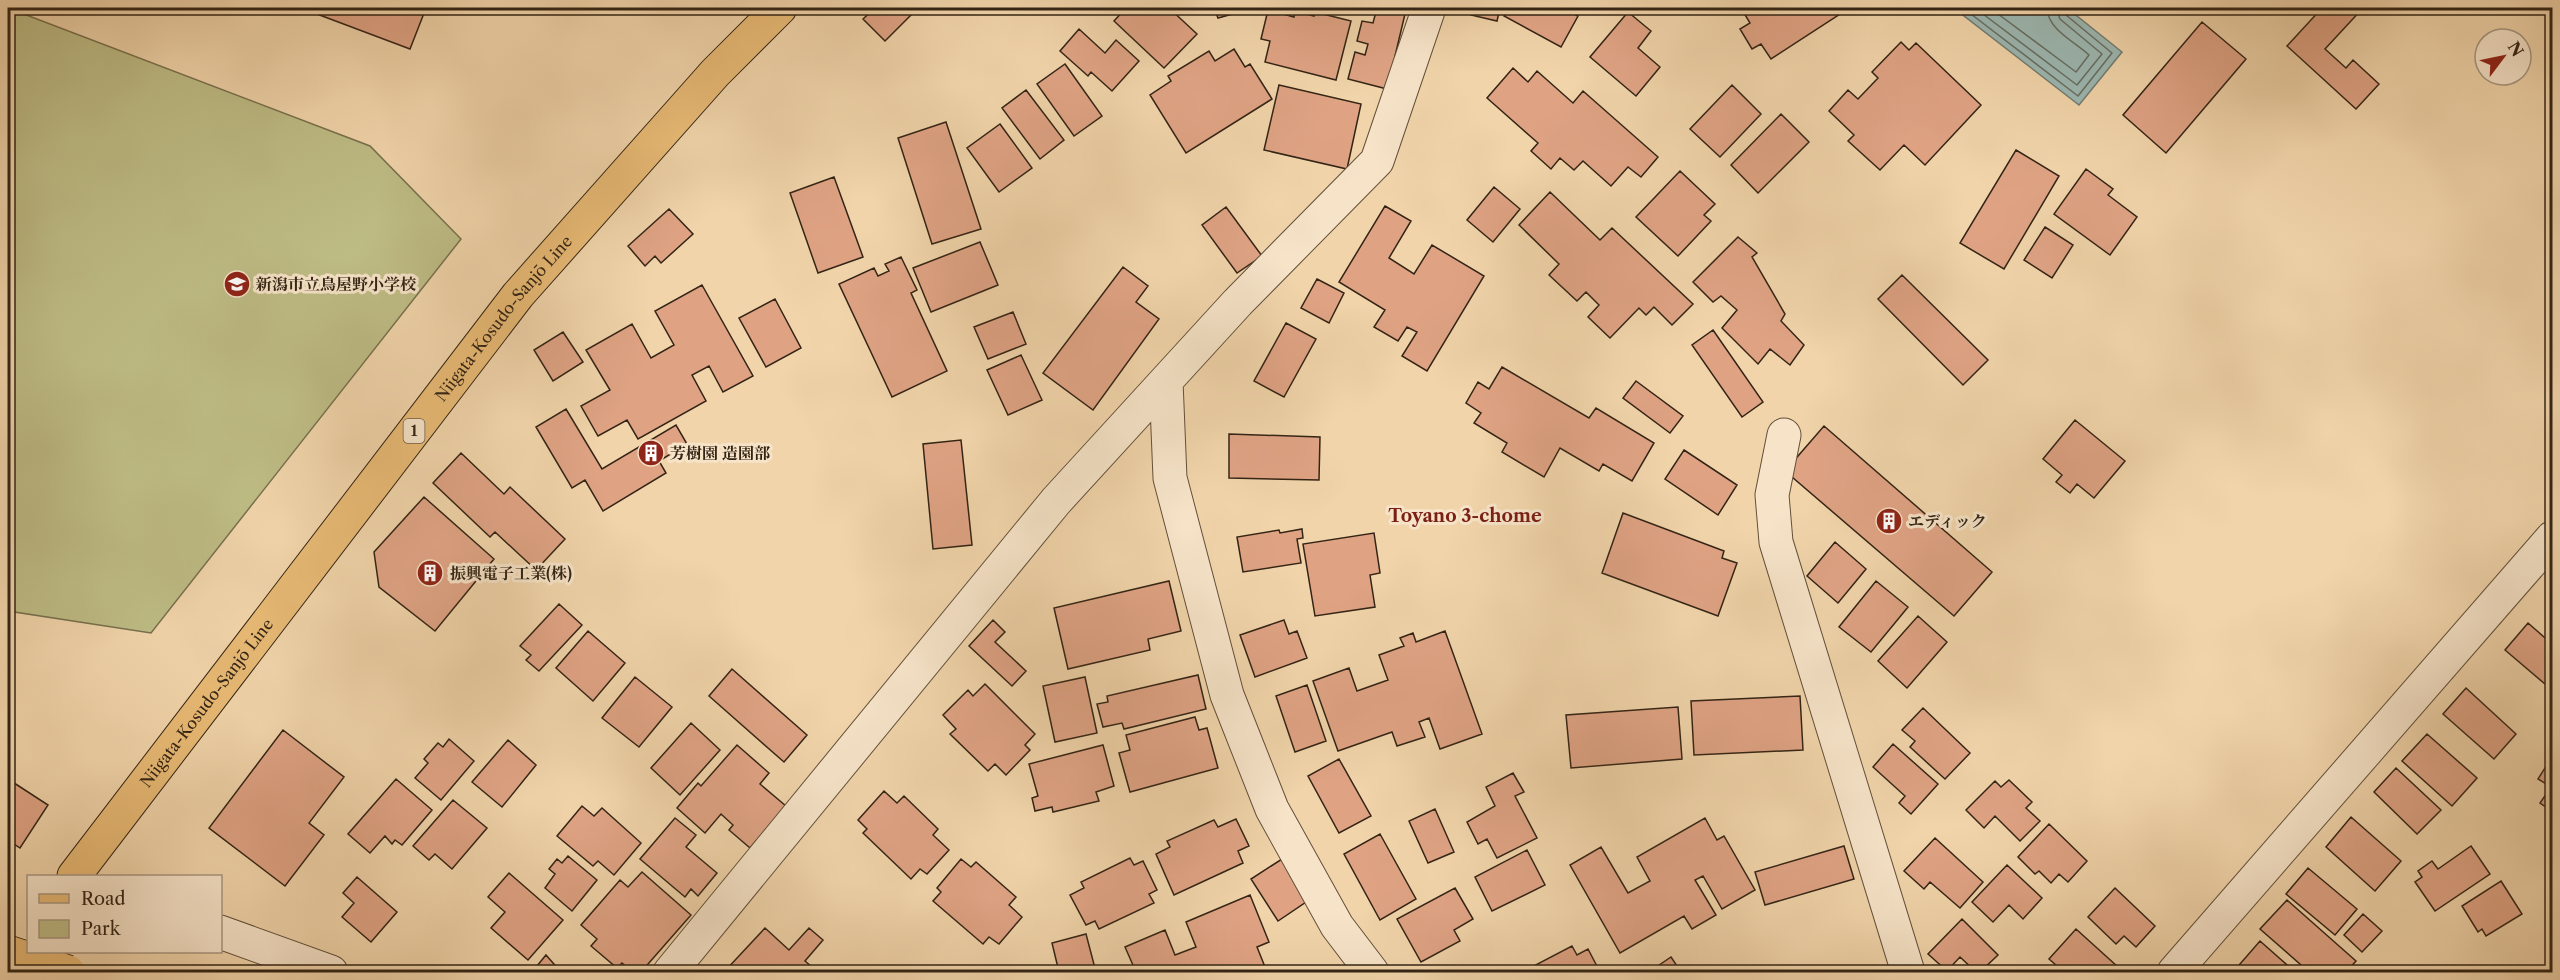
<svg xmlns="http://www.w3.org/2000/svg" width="2560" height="980" viewBox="0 0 2560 980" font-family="'Libre Caslon Text','Noto Serif JP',serif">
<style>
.green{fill:#bebc85;stroke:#78704d;stroke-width:1.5}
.water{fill:#9cb7b1;stroke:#727c73;stroke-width:1.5}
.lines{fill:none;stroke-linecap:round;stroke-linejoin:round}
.shore{stroke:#686e63;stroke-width:1.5}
.building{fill:#dfa384;stroke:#332415;stroke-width:1.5}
.minor-casing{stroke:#62503a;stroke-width:35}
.tertiary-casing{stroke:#62503a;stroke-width:35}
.primary-casing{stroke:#332415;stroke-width:35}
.minor{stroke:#f6e3c8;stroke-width:33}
.tertiary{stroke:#f6e3c8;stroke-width:33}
.primary{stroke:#e8ba75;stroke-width:33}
.trunk-bridge-casing{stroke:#332415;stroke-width:35;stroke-linecap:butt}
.trunk-bridge{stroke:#e8ba75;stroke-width:33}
.labels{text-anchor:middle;stroke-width:6;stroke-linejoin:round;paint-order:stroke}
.shield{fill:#f6e3c8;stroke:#6e5d4b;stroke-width:1.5}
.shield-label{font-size:15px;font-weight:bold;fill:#332415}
.poi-label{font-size:16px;font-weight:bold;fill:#332415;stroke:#f6e3c8;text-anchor:start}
.street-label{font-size:16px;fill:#332415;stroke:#f6e3c8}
.neighbourhood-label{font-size:18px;font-weight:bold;fill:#7a1f14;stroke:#f6e3c8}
</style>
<rect width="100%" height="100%" fill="#f1d4aa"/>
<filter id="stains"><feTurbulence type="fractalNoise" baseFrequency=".00333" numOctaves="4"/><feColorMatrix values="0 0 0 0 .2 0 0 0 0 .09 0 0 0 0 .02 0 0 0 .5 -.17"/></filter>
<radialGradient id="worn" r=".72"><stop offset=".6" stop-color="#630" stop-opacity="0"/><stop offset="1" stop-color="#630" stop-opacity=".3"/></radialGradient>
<!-- green -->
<path class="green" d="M8 8 370 146 461 239 151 633 8 611Z"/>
<!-- water -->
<path class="water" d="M1962 8H2067L2122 52 2079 105 1959 12Z"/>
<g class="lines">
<!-- shore -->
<path class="shore" d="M1966 8 1967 11 2078 96 2112 53 2066 15 2064 8
M1975 8 2077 85 2102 54 2060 19 2056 8
M1990 8 2076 72 2089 55C2074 41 2048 30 2047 8"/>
</g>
<!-- building -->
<path class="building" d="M301 8H426L410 49Z
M875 8H918L885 41 863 19Z
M1126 8H1169L1197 34 1164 68 1114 21Z
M1214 8H1251V9L1218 18Z
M1377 8 1405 14 1395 56 1400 57 1391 90 1348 79 1355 52 1365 55 1368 44 1357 41 1362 21 1373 23Z
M1473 8H1500L1497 21 1471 15Z
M1509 8H1562L1578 16 1561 47 1504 16Z
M1741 8H1847L1848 9 1771 59 1761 44 1752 49 1740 29 1750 23Z
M2322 8H2363L2325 49 2346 68 2353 60 2379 84 2356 109 2287 46Z
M1268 10 1294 17 1295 11 1314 16 1315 12 1351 21 1336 80 1265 62 1270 41 1261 39Z
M1628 12 1651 31 1638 48 1660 67 1636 96 1590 57Z
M2202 22 2246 59 2166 153 2123 115Z
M1079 29 1105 53 1116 40 1139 61 1112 91 1091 72 1088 76 1060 51Z
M1901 42 1909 50 1916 43 1981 105 1925 165 1904 145 1880 170 1848 141 1854 135 1829 111 1848 90 1858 99 1878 78 1872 72Z
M1234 49 1245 67 1250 64 1272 99 1186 153 1150 95 1171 81 1168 76 1209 51 1215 61Z
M1065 64 1102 116 1074 136 1037 84Z
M1513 68 1528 82 1537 71 1573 103 1583 91 1658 157 1641 177 1628 167 1611 186 1583 161 1574 170 1560 158 1551 169 1531 151 1538 143 1487 98Z
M1279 85 1361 104 1347 169 1264 150Z
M1732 85 1761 114 1720 157 1690 129Z
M1026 90 1064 140 1040 159 1002 108Z
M1781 114 1809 142 1758 193 1731 165Z
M946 122 981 229 932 244 898 138Z
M1000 124 1032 168 999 192 967 148Z
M2016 150 2059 176 2004 269 1960 243Z
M2086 169 2113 189 2108 195 2137 217 2110 255 2054 214Z
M1680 171 1715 204 1704 215 1711 221 1678 256 1636 217Z
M834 177 863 257 818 273 790 193Z
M1494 187 1520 209 1493 242 1467 220Z
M1550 192 1600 240 1612 228 1693 304 1672 325 1654 307 1646 315 1639 308 1610 338 1588 317 1599 305 1586 292 1577 301 1549 275 1559 264 1519 225Z
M1385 206 1411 221 1389 258 1414 274 1432 245 1484 276 1427 371 1402 356 1417 332 1407 327 1398 341 1374 327 1385 310 1339 282Z
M1226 207 1262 256 1237 273 1202 225Z
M669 209 693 234 661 263 655 256 645 266 628 246Z
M2045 227 2073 245 2052 278 2024 260Z
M1738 237 1757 253 1752 257 1785 314 1781 321 1804 345 1790 365 1770 349 1758 364 1722 328 1737 310 1721 296 1713 302 1693 282Z
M980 242 998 285 931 312 913 268Z
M901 257 917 290 911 293 947 371 892 397 839 284 874 268 878 276 889 271 885 264Z
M1123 267 1148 286 1136 302 1159 319 1093 410 1043 373Z
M1902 275 1988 360 1963 385 1878 299Z
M1317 279 1344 293 1329 323 1301 308Z
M702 285 753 376 723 392 709 366 692 375 706 401 638 439 627 420 598 436 581 406 610 390 586 350 632 324 651 358 674 345 655 311Z
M775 299 801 348 766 367 739 318Z
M1013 312 1026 344 988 359 974 327Z
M1286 323 1316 339 1284 397 1254 381Z
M1713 330 1763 402 1742 417 1692 345Z
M563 332 583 362 553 381 534 350Z
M1021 355 1042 400 1008 415 987 370Z
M1502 367 1589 418 1596 408 1654 443 1632 481 1603 464 1599 471 1560 448 1544 477 1502 452 1507 443 1474 423 1481 413 1466 403 1478 382 1489 389Z
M1636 381 1683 416 1670 433 1623 398Z
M566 409 602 469 676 425 687 444 659 461 666 473 603 511 585 480 572 488 536 427Z
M2075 420 2125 461 2094 498 2077 484 2070 493 2056 482 2062 475 2043 459Z
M1824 426 1992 572 1954 616 1785 471Z
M1229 434 1320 437 1319 480 1229 478Z
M961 440 972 545 933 549 923 444Z
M1684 450 1737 485 1718 515 1665 479Z
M461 453 504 494 510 487 565 539 536 570 495 532 490 537 433 483Z
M424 497 494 559 435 631 379 587 374 552Z
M1623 513 1724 551 1722 558 1737 563 1718 616 1602 573Z
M1302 529 1303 538 1297 539 1301 563 1243 572 1237 537 1279 530 1280 533Z
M1374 533 1380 573 1370 575 1375 607 1315 616 1303 544Z
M1835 542 1866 569 1838 603 1807 576Z
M1169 581 1181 631 1148 639 1150 650 1068 669 1054 608Z
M1876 581 1908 607 1871 652 1839 627Z
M559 604 582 625 539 671 526 660 531 655 520 646Z
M1918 616 1947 642 1907 688 1878 661Z
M993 620 1005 632 995 642 1026 671 1012 686 969 646Z
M1284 620 1289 634 1297 631 1307 658 1255 677 1240 635Z
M2528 623 2552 644V690L2505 650Z
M588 631 625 663 593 701 556 668Z
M1445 631 1482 734 1440 749 1429 718 1419 722 1425 737 1397 746 1392 732 1338 751 1313 681 1349 668 1357 691 1388 680 1379 655 1404 646 1400 638 1413 633 1416 642Z
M732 669 807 735 784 762 709 696Z
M1198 675 1206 709 1124 729 1122 723 1103 727 1097 704 1108 702 1107 696Z
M635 677 672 707 639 747 602 718Z
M1085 677 1097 733 1055 742 1043 686Z
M985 684 1035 734 1025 745 1030 750 1006 775 995 764 988 771 950 734 956 729 943 715 968 690 973 696Z
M1307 685 1326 741 1295 752 1276 696Z
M2466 688 2516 734 2494 759 2443 714Z
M1800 696 1803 750 1694 755 1691 701Z
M1678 707 1682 759 1571 768 1566 715Z
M1923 708 1970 753 1945 779 1910 747 1915 741 1902 730Z
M1195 717 1199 730 1207 728 1218 768 1130 792 1119 753 1130 750 1126 735Z
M691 723 720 750 680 795 651 768Z
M283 730 344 777 309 823 324 835 285 886 209 828Z
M2427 734 2477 778 2452 806 2402 761Z
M449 739 474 761 441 800 415 778 428 763 424 759 438 743 443 747Z
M508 740 536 765 502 807 472 782Z
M1893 744 1938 784 1911 814 1899 803 1905 796 1873 767Z
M737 745 769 773 760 784 786 806 750 848 729 830 733 825 721 814 705 833 677 808 698 783 701 786Z
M1103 745 1114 786 1096 792 1099 801 1053 812 1052 807 1035 811 1032 798 1038 796 1029 764Z
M2552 757V811L2540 803 2551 787 2538 779Z
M1339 759 1371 816 1339 833 1308 776Z
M2396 768 2441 810 2417 834 2374 792Z
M1513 773 1524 792 1515 796 1537 838 1497 858 1487 839 1478 844 1467 822 1495 806 1486 787Z
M8 779 48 805 20 848 8 840Z
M396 779 432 810 402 845 395 840 392 844 385 836 370 853 348 834Z
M2009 780 2032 802 2026 808 2040 821 2020 841 1995 816 1984 828 1966 810 1995 781 2001 787Z
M884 791 897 803 904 796 938 829 933 835 949 850 927 874 920 869 911 879 863 833 867 829 858 820Z
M453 800 487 828 452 869 435 854 429 860 413 846Z
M582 806 594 816 602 808 641 843 614 875 598 861 593 866 557 836Z
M1435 809 1454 852 1428 863 1409 821Z
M2351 817 2401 861 2375 891 2326 847Z
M675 818 696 835 686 847 717 873 698 896 691 889 685 897 640 859Z
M1705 818 1717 840 1724 836 1755 890 1722 909 1703 876 1695 880 1716 915 1692 929 1684 916 1620 953 1570 865 1601 847 1628 893 1650 881 1637 857Z
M1236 819 1249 846 1238 851 1243 863 1174 895 1156 854 1170 847 1167 841 1214 820 1218 827Z
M2049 824 2087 861 2068 882 2059 874 2051 883 2039 871 2035 874 2018 857Z
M1380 834 1416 899 1380 920 1344 854Z
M1935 838 1983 882 1960 908 1930 882 1924 889 1904 871Z
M1844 846 1854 879 1765 905 1755 872Z
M2471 846 2490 874 2435 911 2415 882 2422 877 2418 871 2432 861 2438 869Z
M1527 850 1545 885 1492 911 1475 877Z
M568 856 597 880 572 911 545 888 555 874 549 869 557 859 562 863Z
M1130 858 1134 865 1143 861 1157 890 1149 894 1154 903 1099 929 1095 921 1086 925 1070 895 1084 888 1081 882Z
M961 859 971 867 976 862 1016 897 1009 905 1022 917 999 944 989 937 983 944 933 901 941 892 937 888Z
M1282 859 1309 900 1278 921 1251 879Z
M2007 865 2042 898 2023 919 2009 905 1993 922 1972 902Z
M2308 868 2357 909 2335 935 2286 894Z
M642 872 691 915 641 972H632L622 963 617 968 591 946 597 939 581 925 620 880 628 887Z
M509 873 563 920 528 960 491 928 505 912 488 897Z
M357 877 397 912 371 942 342 917 354 903 343 893Z
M2501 881 2522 914 2486 936 2482 929 2478 932 2462 906Z
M1455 888 1473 919 1454 930 1460 941 1421 962 1397 919Z
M2115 888 2155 926 2136 947 2124 936 2116 944 2088 917Z
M1250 895 1269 942 1257 947 1267 972H1136L1125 947 1165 930 1175 955 1196 947 1186 922Z
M2287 900 2356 961 2346 972H2324L2321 969 2318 972H2309L2260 929Z
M2363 914 2382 931 2362 952 2344 935Z
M1962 919 1998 955 1980 972H1976L1960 957 1947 971 1928 954Z
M765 928 789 950 809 928 823 940 805 961 818 972H724Z
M2076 929 2118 967 2113 972H2064L2049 959Z
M1086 934 1096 972H1059L1052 943Z
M2260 941 2295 972H2233Z
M1572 946 1577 955 1588 949 1600 972H1527L1526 970Z
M546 955 561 972H532Z
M1671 957 1681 972H1649Z"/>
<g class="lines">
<defs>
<path id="minor" d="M1166 381 1170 478 1227 695 1272 809 1337 926 1372 972
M1784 435 1772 495 1776 542 1908 972
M220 932 331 972
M670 972 1056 501 1238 302 1377 161 1429 8"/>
<path id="tertiary" d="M2174 972 2552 538"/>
<g id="primary">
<path id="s1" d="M74 876 518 295 715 73 780 8"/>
</g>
</defs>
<!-- minor casing -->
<use href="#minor" class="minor-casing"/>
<!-- tertiary casing -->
<use href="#tertiary" class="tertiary-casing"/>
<!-- primary casing -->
<use href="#primary" class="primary-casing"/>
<!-- minor -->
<use href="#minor" class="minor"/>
<!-- tertiary -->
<use href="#tertiary" class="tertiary"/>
<!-- primary -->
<use href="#primary" class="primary"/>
<defs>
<path id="trunk-bridge" d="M8 952 68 972"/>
</defs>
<!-- trunk-bridge casing -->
<use href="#trunk-bridge" class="trunk-bridge-casing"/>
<!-- trunk-bridge -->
<use href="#trunk-bridge" class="trunk-bridge"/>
</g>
<!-- icons -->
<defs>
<symbol id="school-disc" viewBox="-11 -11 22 22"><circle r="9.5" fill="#8f2418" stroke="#f6e3c8"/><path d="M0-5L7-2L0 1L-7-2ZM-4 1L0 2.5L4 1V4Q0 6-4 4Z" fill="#fff"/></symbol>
<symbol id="building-disc" viewBox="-11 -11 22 22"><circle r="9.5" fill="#8f2418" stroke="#f6e3c8"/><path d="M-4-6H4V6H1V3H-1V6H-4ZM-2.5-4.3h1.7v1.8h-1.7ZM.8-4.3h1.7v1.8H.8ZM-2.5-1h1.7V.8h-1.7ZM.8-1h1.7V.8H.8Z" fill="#fff"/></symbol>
</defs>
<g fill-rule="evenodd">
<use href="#school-disc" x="222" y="269" width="30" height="30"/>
<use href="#building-disc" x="636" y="438" width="30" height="30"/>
<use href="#building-disc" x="1874" y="506" width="30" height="30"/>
<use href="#building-disc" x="415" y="558" width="30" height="30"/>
</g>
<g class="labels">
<!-- shield labels -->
<rect class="shield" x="403.5" y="419" width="21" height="24" rx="4.5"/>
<g class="shield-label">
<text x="414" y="436">1</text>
</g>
<!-- poi labels -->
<g class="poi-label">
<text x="256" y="290">新潟市立鳥屋野小学校</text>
<text x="670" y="459">芳樹園 造園部</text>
<text x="1908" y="527">エディック</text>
<text x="450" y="579">振興電子工業(株)</text>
</g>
<!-- street labels -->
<g class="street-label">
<text dy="6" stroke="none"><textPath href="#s1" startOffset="704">Niigata-Kosudo-Sanjō Line</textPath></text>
<text dy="6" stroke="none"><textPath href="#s1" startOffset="218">Niigata-Kosudo-Sanjō Line</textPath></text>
</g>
<!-- neighbourhood labels -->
<g class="neighbourhood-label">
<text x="1465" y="522">Toyano 3-chome</text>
</g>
</g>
<!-- margin -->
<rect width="2560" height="980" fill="none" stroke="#f1d4aa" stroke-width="30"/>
<rect x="9" y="9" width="2542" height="962" fill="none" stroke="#332415" stroke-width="3"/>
<rect x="15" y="15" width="2530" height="950" fill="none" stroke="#332415" stroke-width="1.5"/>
<!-- legend -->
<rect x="27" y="875" width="195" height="78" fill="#f6e3c8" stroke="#a89780" stroke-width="1.5"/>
<rect x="39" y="894" width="30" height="9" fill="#e8ba75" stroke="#a89780" stroke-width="1.5"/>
<text x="81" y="905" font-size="18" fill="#332415">Road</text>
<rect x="39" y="920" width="30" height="18" fill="#bebc85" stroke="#a89780" stroke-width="1.5"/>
<text x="81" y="935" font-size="18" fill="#332415">Park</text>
<!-- north arrow -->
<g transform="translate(2503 57) rotate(58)"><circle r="28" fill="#f6e3c8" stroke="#a89780" stroke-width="1.5"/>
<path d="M0-4.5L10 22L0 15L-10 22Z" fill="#8f2418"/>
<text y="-9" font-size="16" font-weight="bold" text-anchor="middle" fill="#332415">N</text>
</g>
<rect width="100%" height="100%" filter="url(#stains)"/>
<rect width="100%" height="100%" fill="url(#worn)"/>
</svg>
